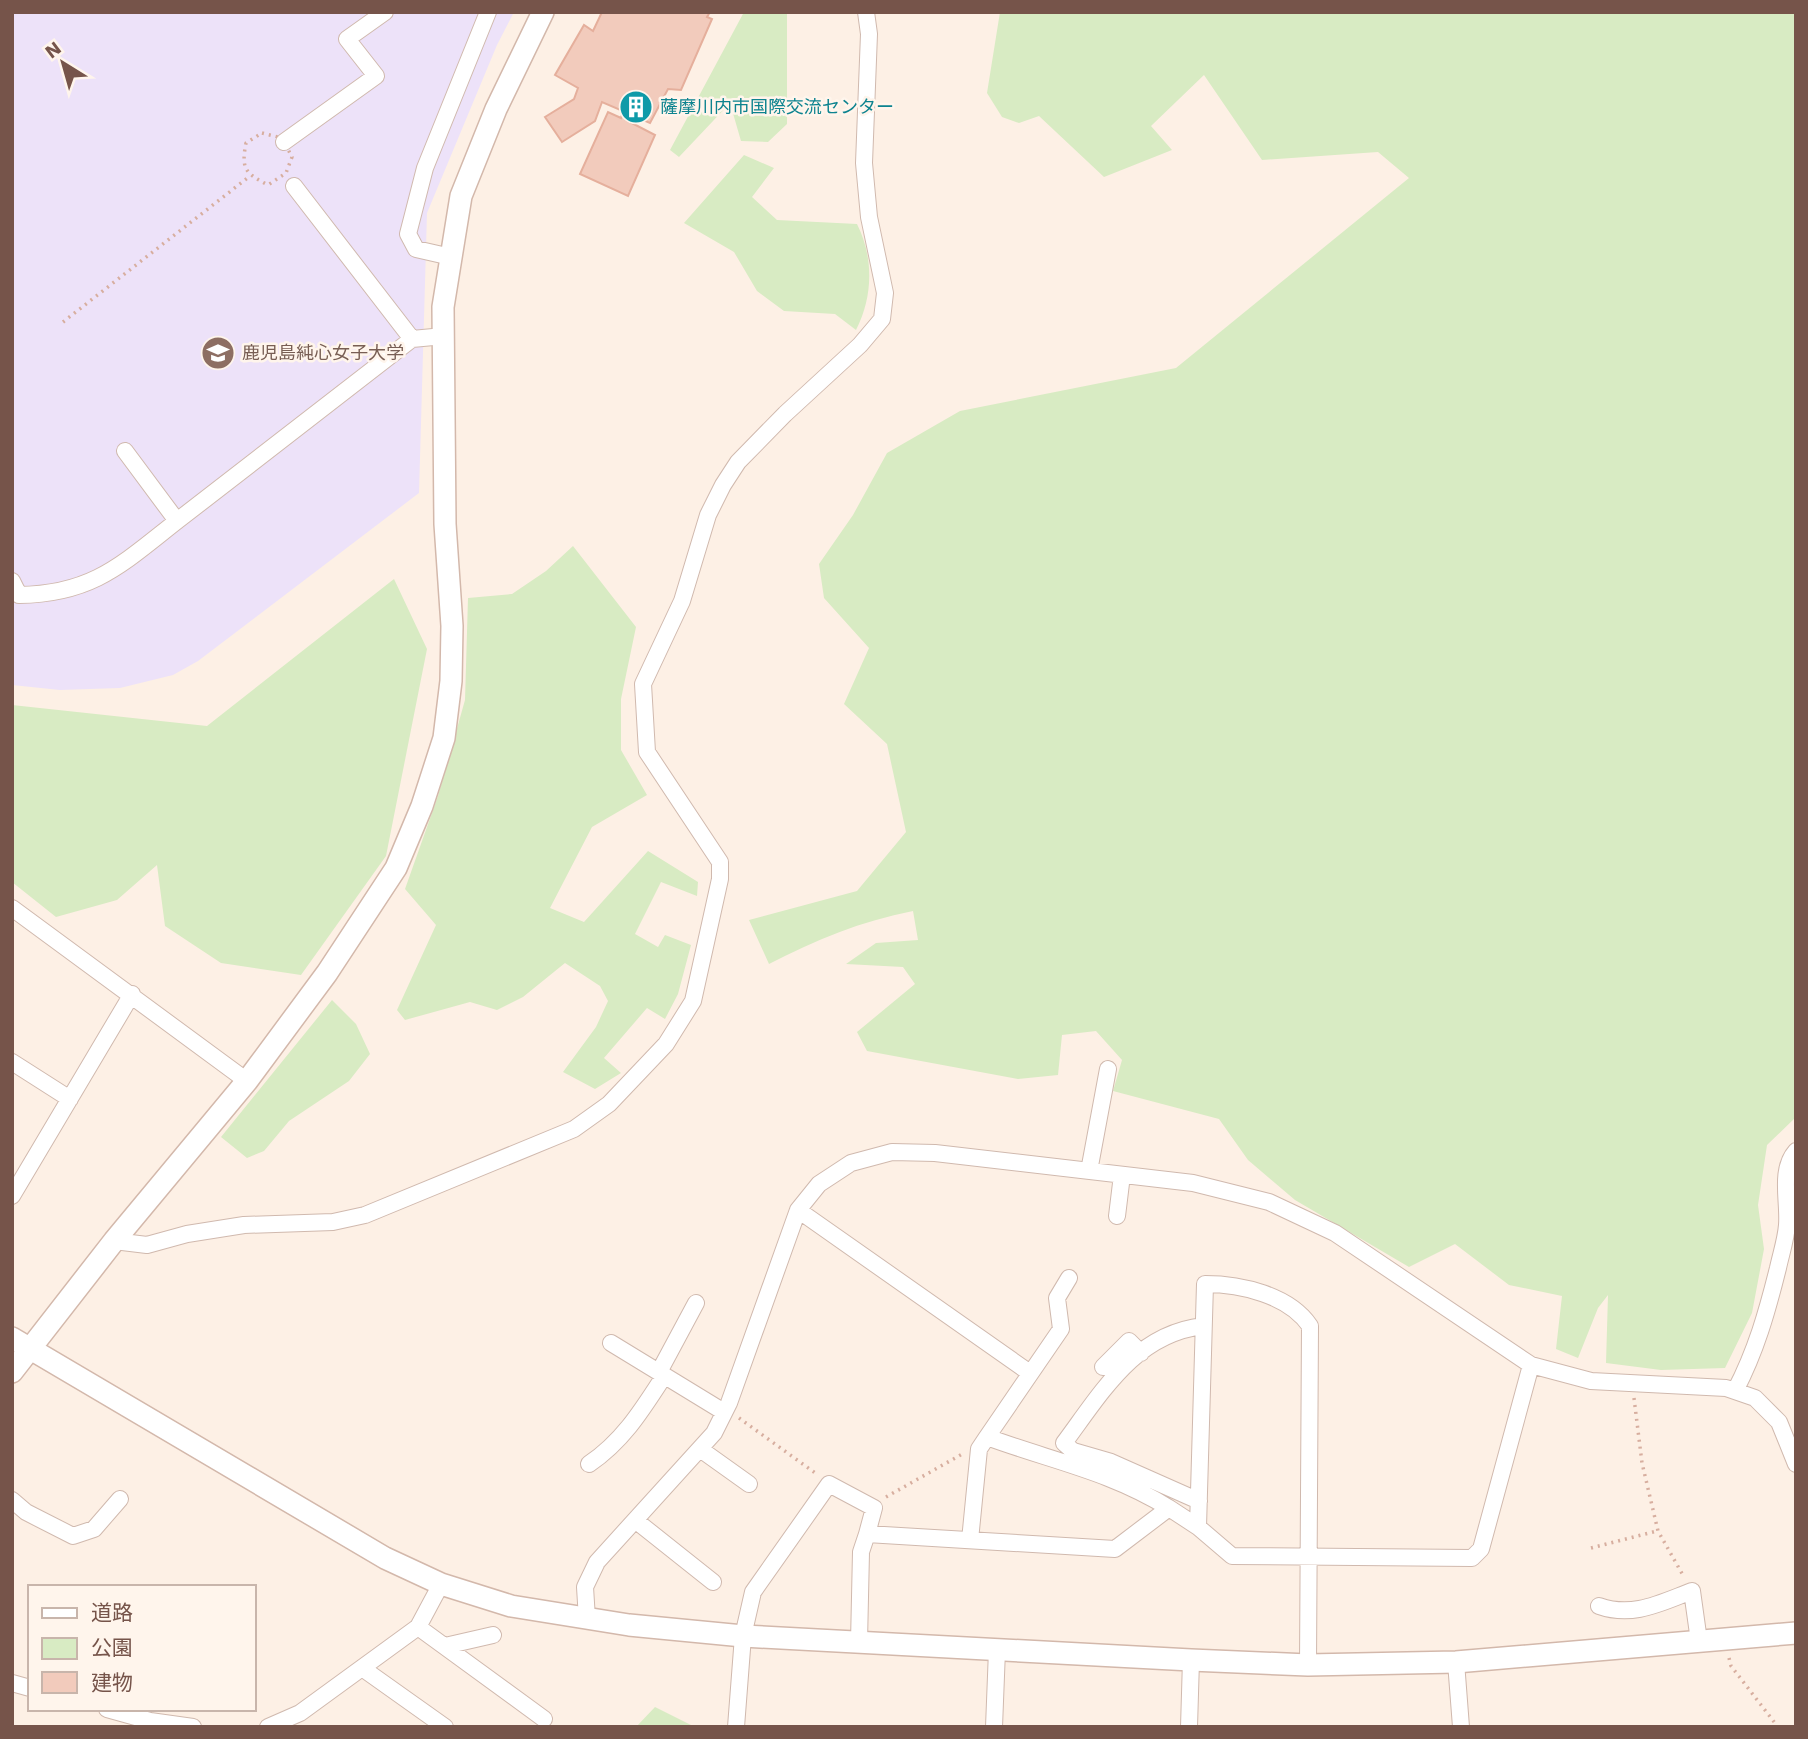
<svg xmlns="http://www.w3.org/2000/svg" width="1808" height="1739" viewBox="0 0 1808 1739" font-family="'Work Sans','Noto Sans JP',sans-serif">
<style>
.education{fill:#ede2f9}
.green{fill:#d8ebc3}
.building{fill:#f2cbbc;stroke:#e5af9c;stroke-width:2}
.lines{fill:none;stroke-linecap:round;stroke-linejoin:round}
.street-casing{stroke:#d0b9ae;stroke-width:18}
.secondary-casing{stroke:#d3b8ab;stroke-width:24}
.path{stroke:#d7ae9f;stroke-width:3.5;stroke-dasharray:2 5;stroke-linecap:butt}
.street{stroke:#fff;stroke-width:16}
.secondary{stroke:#fff;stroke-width:21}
.labels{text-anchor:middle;stroke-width:5;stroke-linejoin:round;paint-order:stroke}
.culture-label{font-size:18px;fill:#0d838f;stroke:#fff5ec;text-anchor:start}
.education-label{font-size:18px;fill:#785e54;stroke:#fff5ec;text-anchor:start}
</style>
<rect width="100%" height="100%" fill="#fdf0e5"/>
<!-- education -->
<path class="education" d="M12 12H514L497 45 427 213 419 493 198 661 173 675 120 688 60 690 12 685Z"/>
<!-- green -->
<path class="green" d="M744 12H787V124L768 142 741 141 730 103 679 157 670 150Z
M1000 12H1796V1117L1767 1145 1758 1205 1764 1249 1752 1313 1725 1368 1661 1370 1606 1363 1608 1295 1598 1308 1578 1358 1556 1349 1562 1296 1509 1285 1455 1244 1409 1267 1295 1200 1248 1160 1219 1119 1113 1091 1122 1060 1096 1031 1062 1035 1058 1075 1018 1079 867 1051 857 1032 915 984 903 967 846 964 876 943 918 940 913 911C861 921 816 940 769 964L749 920 857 891 906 832 887 744 844 704 869 648 824 598 819 564 853 515 887 453 960 411 1176 368 1409 178 1378 152 1262 160 1204 75 1151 126 1172 150 1104 177 1039 116 1019 123 1002 117 987 93Z
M744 155 774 168 752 197 777 220 857 224C874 258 873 297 856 330L835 314 784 311 757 291 734 252 684 223Z
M573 546 636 627 621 699V750L647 795 592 827 550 908 584 922 648 851 698 882 697 896 661 882 635 934 658 947 665 935 691 945 678 994 665 1019 647 1008 604 1058 621 1073 595 1089 563 1072 596 1027 608 1001 600 986 565 963 523 997 497 1010 470 1002 405 1020 397 1010 436 925 405 889 438 796 465 700 468 598 512 594 546 571Z
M394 579 427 649 386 856 301 975 221 963 165 926 157 865 117 900 56 917 12 882V705L207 726Z
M332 1000 356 1024 370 1054 349 1081 289 1121 264 1151 247 1158 221 1137Z
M655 1707 695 1727H636Z"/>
<!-- building -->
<path class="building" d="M602 12H710L707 17 712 19 681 90 668 89 650 123 629 114 626 120 655 135 628 196 580 174 608 112 621 118 623 111 602 102 595 121 562 142 545 117 574 99 578 88 555 75 584 25 593 31Z"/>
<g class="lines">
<defs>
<path id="street" d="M284 142 376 76 347 39 385 12
M294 186 412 339 444 336
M451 257 416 249 408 234 425 168 488 12
M125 451 177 521 412 339
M12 581 19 595C93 594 122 564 177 521
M12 908 247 1081
M12 1062 70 1099
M1089 1171 1108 1069
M12 1196 132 994
M798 1210 1030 1373
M1117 1216 1122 1175
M114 1241 147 1245 187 1234 244 1225 333 1222 365 1215 574 1129 609 1104 666 1044 693 1001 720 879V862L647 752 643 684 682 601 708 515 723 485 738 462 785 414 860 345 882 319 885 293 869 217 864 163 869 34 866 12
M611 1343 724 1412
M1103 1367 1129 1341 1141 1353
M659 1372 696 1303
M1735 1391C1756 1351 1767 1312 1778 1268 1781 1254 1786 1239 1787 1225 1789 1202 1779 1170 1796 1151
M987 1437 1061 1329 1057 1298 1069 1278
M700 1449 749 1484
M589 1464C623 1441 642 1410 664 1376
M12 1500 26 1512 73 1536 94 1529 120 1499
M1199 1501 1111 1462 1073 1451 1064 1443C1102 1392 1135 1334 1203 1326
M635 1520 713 1582
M970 1540 979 1449 987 1437C1052 1461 1109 1471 1169 1508
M1599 1606C1633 1618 1660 1603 1692 1591L1699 1641
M587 1619 585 1587 597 1562 714 1433 729 1403 798 1210 819 1184 851 1163 892 1152 935 1153 1193 1183 1269 1202 1335 1233 1531 1365 1591 1381 1726 1388 1755 1398 1779 1422 1796 1464
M418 1627 544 1719
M859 1642 861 1552 867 1534 1115 1549 1169 1508 1198 1527
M445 1646 493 1635
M1456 1662 1461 1727
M1308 1665 1310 1326C1289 1295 1241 1284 1205 1284L1198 1527 1232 1556 1472 1558 1481 1549 1531 1365
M362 1668 445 1727
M12 1683 30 1688
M107 1709 150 1721 193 1727
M268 1727 300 1713 418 1627 441 1584
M736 1727 743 1636 753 1592 829 1484 874 1508 867 1534
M994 1727 997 1650
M1189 1727 1191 1660"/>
<path id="secondary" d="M12 1338 385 1558 441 1584 511 1606 629 1625 743 1636 1191 1660 1308 1665 1456 1662 1796 1633
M12 1372 114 1241 247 1081 327 973 396 868 422 806 444 738 451 681 452 626 445 524 443 307 461 196 496 109 543 12"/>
</defs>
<!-- street casing -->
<use href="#street" class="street-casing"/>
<!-- secondary casing -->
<use href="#secondary" class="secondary-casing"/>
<!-- path -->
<path class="path" d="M262 133 282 138 292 157 286 173 268 185C245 173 241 169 246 143Z
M63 322 250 176
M1634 1398 1642 1463 1658 1531 1684 1577
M739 1418 818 1475
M886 1497 964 1453
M1591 1548 1657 1531
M1729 1658 1731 1666 1778 1727"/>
<!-- street -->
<use href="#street" class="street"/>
<!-- secondary -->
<use href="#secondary" class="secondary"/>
</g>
<!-- icons -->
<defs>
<symbol id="building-disc" viewBox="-11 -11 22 22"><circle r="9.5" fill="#0f9aa8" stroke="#fff5ec"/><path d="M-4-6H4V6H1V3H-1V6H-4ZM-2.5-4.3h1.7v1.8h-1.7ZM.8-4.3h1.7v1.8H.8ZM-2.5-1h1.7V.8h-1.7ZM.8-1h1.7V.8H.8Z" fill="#fff"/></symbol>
<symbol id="university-disc" viewBox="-11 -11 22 22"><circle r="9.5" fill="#8d6e63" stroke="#fff5ec"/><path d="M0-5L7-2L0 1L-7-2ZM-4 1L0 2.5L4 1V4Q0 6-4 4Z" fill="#fff"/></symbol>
</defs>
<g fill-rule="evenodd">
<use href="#building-disc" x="617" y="88" width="38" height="38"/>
<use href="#university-disc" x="199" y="334" width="38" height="38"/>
</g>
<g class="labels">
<!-- culture labels -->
<g class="culture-label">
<text x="660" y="113">薩摩川内市国際交流センター</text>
</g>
<!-- education labels -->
<g class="education-label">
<text x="242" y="359">鹿児島純心女子大学</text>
</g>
</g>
<!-- border -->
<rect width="1808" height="1739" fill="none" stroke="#76544a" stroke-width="28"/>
<!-- legend -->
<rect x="28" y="1585" width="228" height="126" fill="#fff5ec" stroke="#c8b5ab" stroke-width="2"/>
<rect x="42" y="1608" width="35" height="10" fill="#ffffff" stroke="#c8b5ab" stroke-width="2"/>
<text x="91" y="1620" font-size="21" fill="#76544a">道路</text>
<rect x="42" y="1638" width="35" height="21" fill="#d8ebc3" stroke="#c8b5ab" stroke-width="2"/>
<text x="91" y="1655" font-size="21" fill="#76544a">公園</text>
<rect x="42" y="1672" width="35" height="21" fill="#f2cbbc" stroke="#c8b5ab" stroke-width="2"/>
<text x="91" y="1690" font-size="21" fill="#76544a">建物</text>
<!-- north arrow -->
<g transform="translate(63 63) rotate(323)" stroke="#fff5ec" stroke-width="5" paint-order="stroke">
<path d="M0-5L12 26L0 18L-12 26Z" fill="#76544a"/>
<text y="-10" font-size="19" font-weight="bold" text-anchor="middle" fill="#76544a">N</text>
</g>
</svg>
